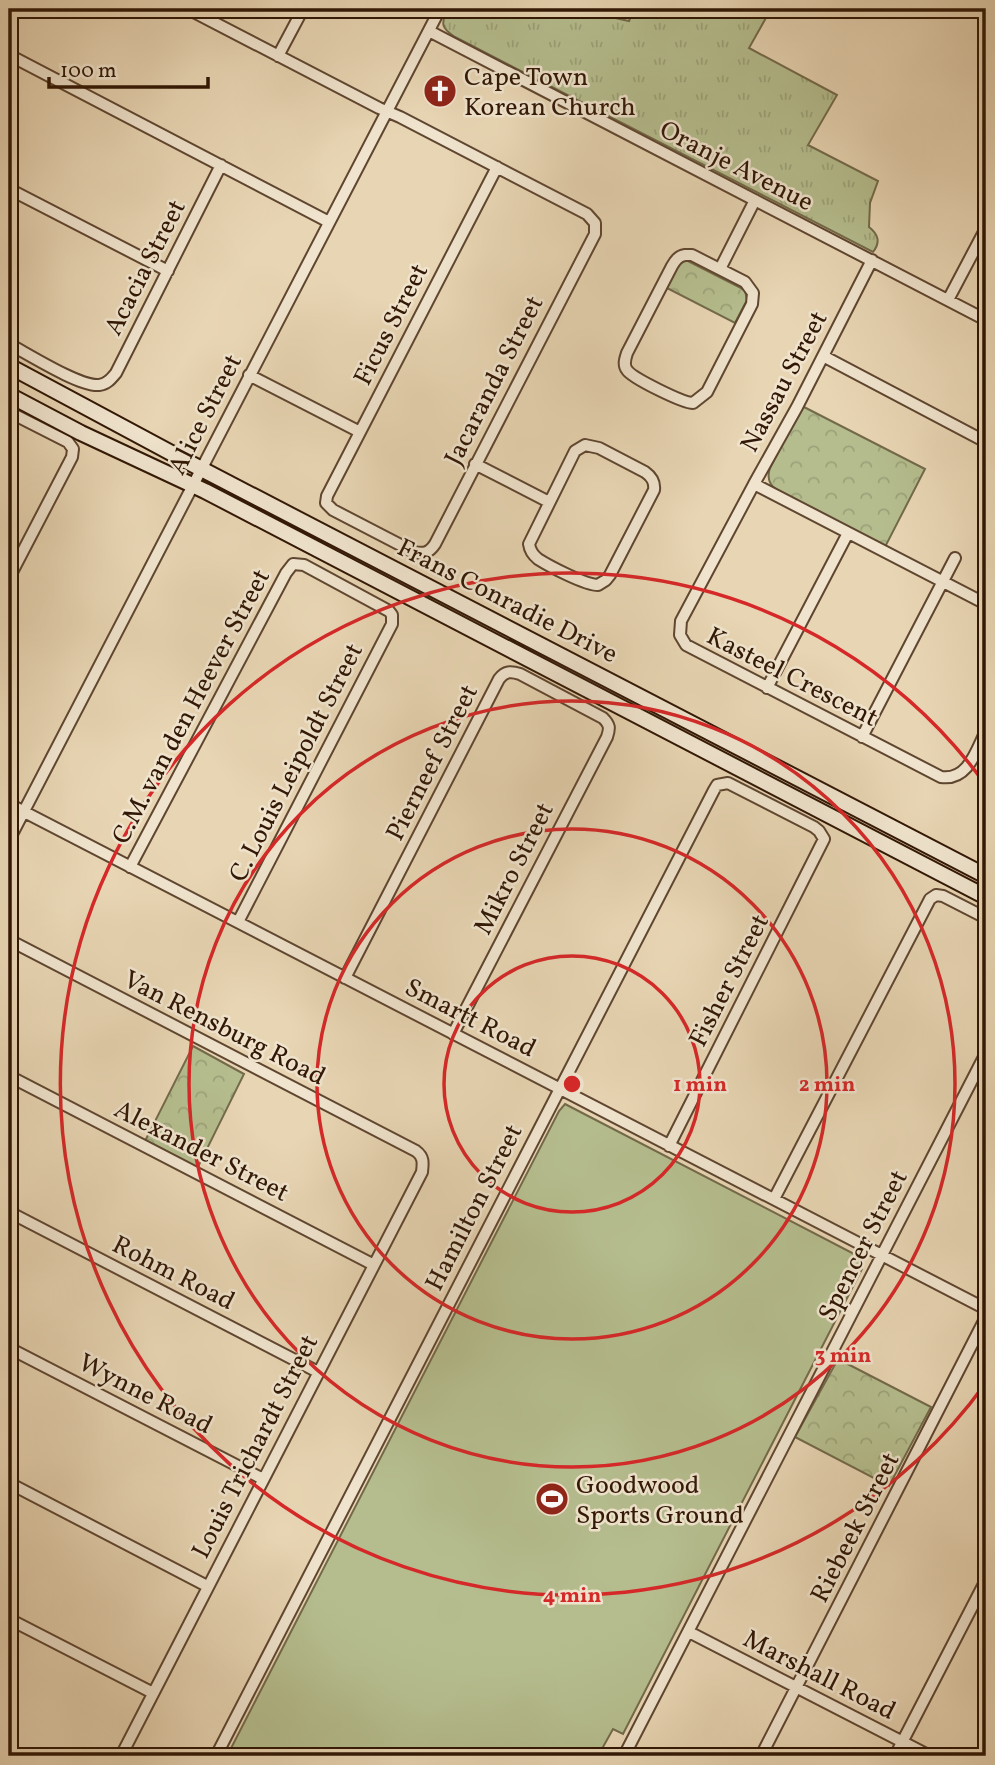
<svg xmlns="http://www.w3.org/2000/svg" width="995" height="1765" viewBox="0 0 995 1765" font-family="Vollkorn,serif">
<style>
.grass{fill:url(#grass-tufts);stroke:#736a4a;stroke-width:2}
.park{fill:url(#park-crowns);stroke:#736a4a;stroke-width:2}
.garden{fill:#b5bd8e;stroke:#736a4a;stroke-width:2}
.lines{fill:none;stroke-linecap:round;stroke-linejoin:round}
.street-casing{stroke:#5f4630;stroke-width:14}
.secondary-casing{stroke:#311705;stroke-width:18}
.street{stroke:#f0e4ce;stroke-width:10}
.secondary{stroke:#f0e4ce;stroke-width:14}
.ring{fill:none;stroke:#d62828;stroke-width:3.5}
.labels{text-anchor:middle;stroke-width:5;stroke-linejoin:round;paint-order:stroke}
.poi-label{font-size:26px;fill:#311705;stroke:#f0e4ce;text-anchor:start}
.street-label{font-size:26px;fill:#311705;stroke:#f0e4ce}
.centre{fill:#d62828;stroke:#f0e4ce;stroke-width:3.5}
.ring-label{font-size:21px;text-anchor:middle;font-weight:bold;fill:#d62828;stroke:#f0e4ce;stroke-width:5;stroke-linejoin:round;paint-order:stroke}
</style>
<defs>
<pattern id="grass-tufts" width="24" height="20" patternUnits="userSpaceOnUse" patternTransform="scale(1.75)"><rect width="24" height="20" fill="#b5bd8e"/><path d="M3 7l-1-3M5 7V3M7 7l1-3M15 17l-1-3M17 17v-4M19 17l1-3" fill="none" stroke="#9ca279"/></pattern>
<pattern id="park-crowns" width="20" height="18" patternUnits="userSpaceOnUse" patternTransform="scale(1.75)"><rect width="20" height="18" fill="#b5bd8e"/><path d="M2 6a3 3 0 1 1 6 0M12 15a3 3 0 1 1 6 0" fill="none" stroke="#9ca279"/></pattern>
</defs>
<rect width="100%" height="100%" fill="#e8d5b3"/>
<filter id="stains"><feTurbulence type="fractalNoise" baseFrequency=".00286" numOctaves="4"/><feColorMatrix values="0 0 0 0 .2 0 0 0 0 .09 0 0 0 0 .02 0 0 0 .5 -.17"/></filter>
<radialGradient id="worn" r=".72"><stop offset=".6" stop-color="#630" stop-opacity="0"/><stop offset="1" stop-color="#630" stop-opacity=".3"/></radialGradient>
<!-- grass -->
<path class="grass" d="M447 9H575L629 21 634 9H771L749 48 837 95 808 145 878 181 870 203 869 227C878 234 881 242 873 252L455 37C441 28 441 24 447 9Z"/>
<!-- park -->
<path class="park" d="M686 260 745 290 747 300 735 323 665 287 678 262Z
M802 406 925 469 885 547 777 490C769 485 767 477 770 468Z
M193 1046 244 1074 197 1169 145 1141Z
M838 1359 931 1407 889 1486 795 1437Z"/>
<!-- garden -->
<path class="garden" d="M565 1104 858 1256 862 1269 623 1734 613 1729 598 1756H227L559 1111Z"/>
<g class="lines">
<defs>
<path id="street" d="M188 9 379 108 400 117 587 214 595 223V234L435 544C429 553 424 554 414 552L333 510 326 503 327 496 497 167
M429 31 986 320
M9 55 329 222
M278 56 303 9
M9 189 168 271
M685 255H692L745 282 753 293 752 304 707 392 693 403C683 403 632 378 627 370 623 365 625 359 627 353L672 266C675 261 678 256 685 255Z
M872 260 797 407 754 484 986 604
M720 269 755 200
M948 300 986 228
M9 344C28 354 80 387 99 385 107 384 111 379 116 373L221 165
M823 356 986 442
M249 375 360 432
M9 412 68 442 73 449 72 457 9 578
M585 445 599 448 645 472C652 477 655 482 654 490L610 575 606 580 598 585C585 585 549 566 538 559 533 555 530 551 529 544L575 451Z
M475 464 549 502
M754 484 681 621 680 635 686 645 941 777C968 781 976 751 986 731
M767 688 848 533
M862 737 955 558
M9 804 986 1309
M9 840 440 9
M130 867 286 573 293 564 304 565 389 611 392 615V624L238 922
M9 940 416 1151C424 1157 423 1163 422 1172L121 1756
M345 978 499 679C505 671 511 671 520 674L603 718C610 725 610 728 607 737L453 1034
M9 1076 374 1265
M774 1199 930 899 936 895 943 896 986 918
M9 1212 318 1372
M9 1348 263 1479
M9 1483 207 1586
M9 1619 153 1693
M689 1632 930 1756
M9 1755 11 1756
M216 1756 714 790 717 785 728 783 814 827 819 831 824 839 669 1146
M624 1756 986 1053
M761 1756 986 1317
M895 1756 986 1580"/>
<path id="secondary" d="M9 366 188 462 986 876
M9 395 81 433 205 491 986 897"/>
</defs>
<!-- street casing -->
<use href="#street" class="street-casing"/>
<!-- secondary casing -->
<use href="#secondary" class="secondary-casing"/>
<!-- street -->
<use href="#street" class="street"/>
<!-- secondary -->
<use href="#secondary" class="secondary"/>
</g>
<!-- distance rings -->
<g class="ring">
<circle cx="572" cy="1084" r="128"/>
<circle cx="572" cy="1084" r="255"/>
<circle cx="572" cy="1084" r="383"/>
<path d="M985 1384A511 511 0 1 1 985 784"/>
</g>
<!-- icons -->
<defs>
<symbol id="church-disc" viewBox="-11 -11 22 22"><circle r="9.5" fill="#8f2418" stroke="#f0e4ce"/><path d="M-1.2-6h2.4v3.5h3.3v2.4h-3.3V6h-2.4V-.1h-3.3v-2.4h3.3Z" fill="#fff"/></symbol>
<symbol id="stadium-disc" viewBox="-11 -11 22 22"><circle r="9.5" fill="#8f2418" stroke="#f0e4ce"/><path d="M0-5a6.5 5 0 1 0 0 10a6.5 5 0 1 0 0-10ZM-3.5-1.8h7v3.6h-7Z" fill="#fff"/></symbol>
</defs>
<g fill-rule="evenodd">
<use href="#church-disc" x="421" y="72" width="38" height="38"/>
<use href="#stadium-disc" x="533" y="1480" width="38" height="38"/>
</g>
<g class="labels">
<!-- poi labels -->
<g class="poi-label">
<text x="464" y="85">Cape Town<tspan x="464" dy="30">Korean Church</tspan></text>
<text x="576" y="1493">Goodwood<tspan x="576" dy="30">Sports Ground</tspan></text>
</g>
<!-- street labels -->
<g class="street-label">
<text transform="translate(737 165) rotate(27)" y="9">Oranje Avenue</text>
<text transform="translate(144 267) rotate(-63)" y="9">Acacia Street</text>
<text transform="translate(390 324) rotate(-63)" y="9">Ficus Street</text>
<text transform="translate(493 380) rotate(-63)" y="9">Jacaranda Street</text>
<text transform="translate(783 381) rotate(-62)" y="9">Nassau Street</text>
<text transform="translate(204 414) rotate(-63)" y="9">Alice Street</text>
<text transform="translate(508 600) rotate(27)" y="9">Frans Conradie Drive</text>
<text transform="translate(793 676) rotate(27)" y="9">Kasteel Crescent</text>
<text transform="translate(190 706) rotate(-62)" y="9">C.M. van den Heever Street</text>
<text transform="translate(295 762) rotate(-63)" y="9">C. Louis Leipoldt Street</text>
<text transform="translate(431 762) rotate(-63)" y="9">Pierneef Street</text>
<text transform="translate(513 868) rotate(-63)" y="9">Mikro Street</text>
<text transform="translate(728 980) rotate(-63)" y="9">Fisher Street</text>
<text transform="translate(471 1017) rotate(27)" y="9">Smartt Road</text>
<text transform="translate(225 1027) rotate(27)" y="9">Van Rensburg Road</text>
<text transform="translate(202 1150) rotate(27)" y="9">Alexander Street</text>
<text transform="translate(473 1207) rotate(-63)" y="9">Hamilton Street</text>
<text transform="translate(862 1245) rotate(-63)" y="9">Spencer Street</text>
<text transform="translate(174 1272) rotate(27)" y="9">Rohm Road</text>
<text transform="translate(146 1393) rotate(27)" y="9">Wynne Road</text>
<text transform="translate(254 1446) rotate(-63)" y="9">Louis Trichardt Street</text>
<text transform="translate(854 1527) rotate(-63)" y="9">Riebeek Street</text>
<text transform="translate(820 1674) rotate(27)" y="9">Marshall Road</text>
</g>
</g>
<circle cx="572" cy="1084" r="10" class="centre"/>
<g class="ring-label">
<text x="700" y="1091">1 min</text>
<text x="827" y="1091">2 min</text>
<text x="843" y="1362">3 min</text>
<text x="572" y="1602">4 min</text>
</g>
<!-- margin -->
<rect width="995" height="1765" fill="none" stroke="#e8d5b3" stroke-width="35"/>
<rect x="10" y="10" width="974" height="1744" fill="none" stroke="#311705" stroke-width="3.5"/>
<rect x="18" y="18" width="960" height="1730" fill="none" stroke="#311705" stroke-width="2"/>
<!-- scale -->
<path d="M49 77v10h159v-10" fill="none" stroke="#311705" stroke-width="3.5"/>
<text x="60" y="77" font-size="21" fill="#311705" stroke="#f0e4ce" stroke-width="5" paint-order="stroke">100 m</text>
<rect width="100%" height="100%" filter="url(#stains)"/>
<rect width="100%" height="100%" fill="url(#worn)"/>
</svg>
